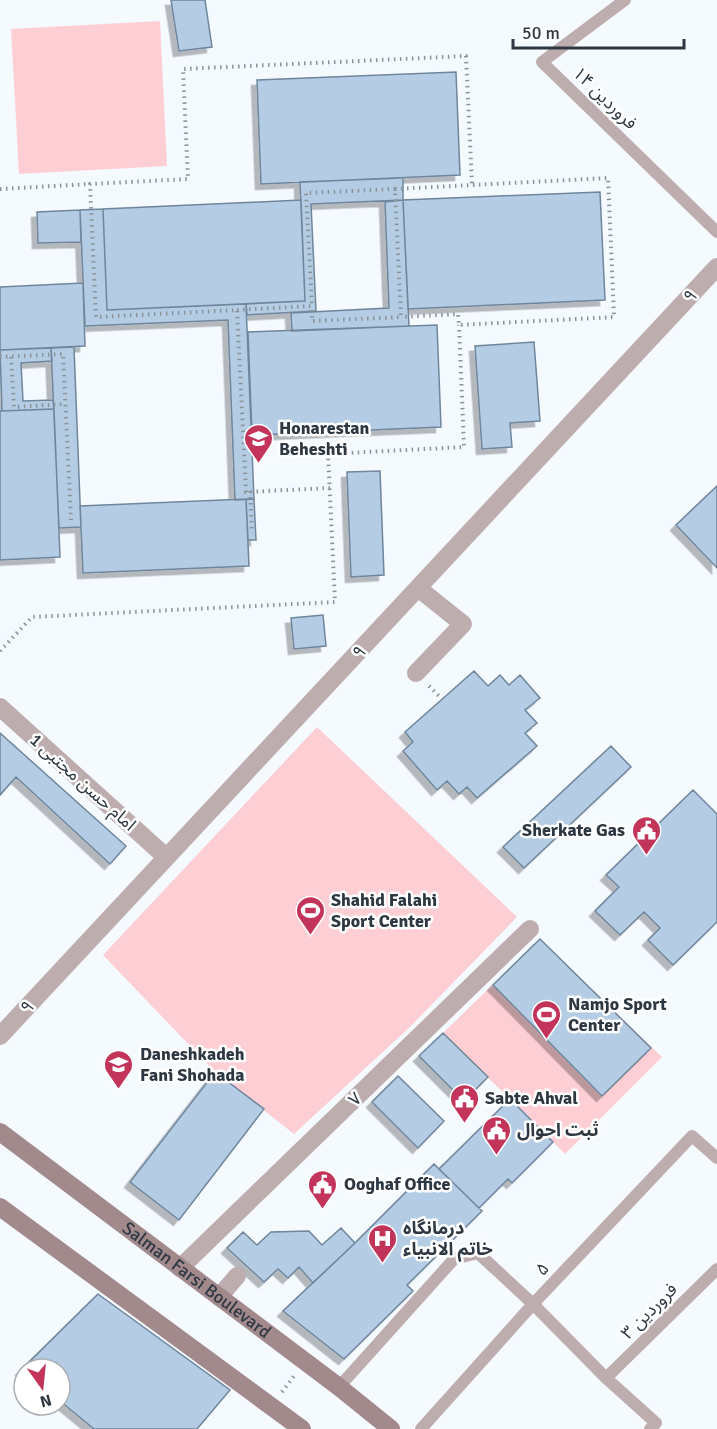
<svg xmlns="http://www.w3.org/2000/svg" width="717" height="1429" viewBox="0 0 717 1429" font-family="Signika,'Noto Sans Arabic',sans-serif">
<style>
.green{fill:#fdcfd5}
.building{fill:#b4cde4;stroke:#6f869c;stroke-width:1.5;filter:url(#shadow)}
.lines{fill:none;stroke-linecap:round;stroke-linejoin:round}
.path{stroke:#8b939a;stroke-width:4;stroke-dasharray:1.5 4.5;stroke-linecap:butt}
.lane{stroke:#beadaf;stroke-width:12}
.street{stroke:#beadaf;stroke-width:18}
.secondary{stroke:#a1898c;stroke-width:18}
.labels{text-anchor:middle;stroke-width:5;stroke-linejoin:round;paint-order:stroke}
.street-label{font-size:18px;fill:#2e3842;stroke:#fff}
.poi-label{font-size:18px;font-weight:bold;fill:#2e3842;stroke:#fff;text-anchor:start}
</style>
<defs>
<filter id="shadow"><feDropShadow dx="-5.5" dy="5.5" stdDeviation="0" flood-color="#0004"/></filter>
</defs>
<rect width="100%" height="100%" fill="#f5faff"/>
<!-- green -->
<path class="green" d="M160 21 167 166 19 174 11 29Z
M317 727 517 917 411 1026 294 1134 215 1072 103 955Z
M540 939 662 1057 565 1154 443 1033Z"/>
<!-- building -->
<path class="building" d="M171 0H205L212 47 179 51Z
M456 72 460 175 261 184 257 80Z
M403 178V200L311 204 316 311 247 315 246 304 305 301 300 182Z
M600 192 605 300 408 309 403 200Z
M301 200 305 301 107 310 103 209Z
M403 200 409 326 292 331 291 313 389 308 385 202Z
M103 209 107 310 246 304 254 499 235 500 228 320 85 326 80 210Z
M80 210 81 242 38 243 37 212Z
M83 283 85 346 0 350V287Z
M437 325 441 427 252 435 248 332Z
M534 342 540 421 510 423 512 447 482 449 475 346Z
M74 347 81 527 59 528 51 348Z
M51 348 52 361 21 363 23 401 53 400 54 409 2 411 0 350Z
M54 409 60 557 0 560V411Z
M380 471 384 575 351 577 347 472Z
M717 486V568L676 525Z
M246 499H254L256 540H248Z
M246 499 249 566 83 573 80 506Z
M323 615 326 646 294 649 291 618Z
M474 671 488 686 500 675 509 685 520 675 540 698 525 710 537 723 525 733 537 746 477 798 467 787 459 794 447 781 437 790 403 751 413 742 405 732Z
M0 733 126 846 110 864 16 777 0 795Z
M611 746 631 767 524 868 503 847Z
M693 790 717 814V922L673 965 648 940 660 928 644 912 620 935 595 911 619 887 606 875Z
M540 939 651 1048 602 1096 493 985Z
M443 1033 488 1077 464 1101 419 1056Z
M215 1072 264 1109 179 1220 130 1182Z
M398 1076 444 1121 418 1148 372 1102Z
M510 1099 553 1142 512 1183 508 1179 479 1208 439 1169Z
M434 1164 482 1211 407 1285 413 1291 344 1359 283 1311 355 1243Z
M341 1228 355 1243 313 1283 299 1267 288 1278 278 1269 264 1282 227 1248 243 1232 257 1245 271 1232 309 1231 322 1245Z
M98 1294 230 1390 197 1429H94L60 1401V1369H24V1372L21 1370Z"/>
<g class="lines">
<!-- path -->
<path class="path" d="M0 189 90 184
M395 189 608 178 614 317 459 325 458 314 401 317
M237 310 312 306 306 193 395 189 401 317 312 321V306
M0 357 63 354 71 520
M11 357 14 407 65 404
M330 488 246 492 237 310 96 317 90 184 188 179 183 69 466 56 472 185
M250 491 252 533
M0 651 32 617 335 602 328 454 464 447 459 325
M429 686 442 699
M282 1392 294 1376"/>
<!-- lane -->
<path class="lane" d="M625 0 542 62 717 232
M606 1378 717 1269
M339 1387 454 1259 478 1253 533 1304 606 1378 656 1423 650 1429
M421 1429 533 1304 692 1136 717 1158"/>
<!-- street -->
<path class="street" d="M416 673 463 624 418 588
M0 707 166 857
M0 1036 717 267
M180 1268 530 929
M219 1297 237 1276"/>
<!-- secondary -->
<g class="secondary">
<path id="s1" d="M0 1132 339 1387 391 1429"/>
<path d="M0 1207 302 1429"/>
</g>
</g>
<!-- icons -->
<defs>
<symbol id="school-pin" viewBox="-11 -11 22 30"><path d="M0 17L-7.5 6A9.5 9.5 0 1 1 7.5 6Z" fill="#c3345b" stroke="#fff"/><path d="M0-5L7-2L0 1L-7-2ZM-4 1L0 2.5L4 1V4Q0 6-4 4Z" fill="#fff"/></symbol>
<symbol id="civic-pin" viewBox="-11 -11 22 30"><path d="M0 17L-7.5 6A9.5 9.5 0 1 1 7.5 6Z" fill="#c3345b" stroke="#fff"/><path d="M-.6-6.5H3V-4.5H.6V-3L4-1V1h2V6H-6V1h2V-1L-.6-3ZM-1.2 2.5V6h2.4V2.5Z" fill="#fff"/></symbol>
<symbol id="stadium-pin" viewBox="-11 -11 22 30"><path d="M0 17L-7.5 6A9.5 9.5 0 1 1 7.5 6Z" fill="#c3345b" stroke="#fff"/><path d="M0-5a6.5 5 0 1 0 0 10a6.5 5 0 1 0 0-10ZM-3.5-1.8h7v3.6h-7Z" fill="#fff"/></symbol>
<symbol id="university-pin" viewBox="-11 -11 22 30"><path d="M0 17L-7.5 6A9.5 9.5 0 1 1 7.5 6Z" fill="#c3345b" stroke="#fff"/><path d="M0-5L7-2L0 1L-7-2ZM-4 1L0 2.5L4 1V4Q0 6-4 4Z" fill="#fff"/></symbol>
<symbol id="hospital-pin" viewBox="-11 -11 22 30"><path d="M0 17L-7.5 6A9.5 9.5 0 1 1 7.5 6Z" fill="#c3345b" stroke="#fff"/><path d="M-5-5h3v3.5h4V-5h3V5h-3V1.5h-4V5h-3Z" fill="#fff"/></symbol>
</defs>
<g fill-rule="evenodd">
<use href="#school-pin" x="242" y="422" width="33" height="45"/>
<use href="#civic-pin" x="630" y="814" width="33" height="45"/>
<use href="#stadium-pin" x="294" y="894" width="33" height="45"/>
<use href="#stadium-pin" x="530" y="998" width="33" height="45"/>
<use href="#university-pin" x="102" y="1048" width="33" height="45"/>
<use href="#civic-pin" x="448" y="1082" width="33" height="45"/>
<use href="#civic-pin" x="480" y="1114" width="33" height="45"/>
<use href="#civic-pin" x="306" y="1168" width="33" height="45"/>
<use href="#hospital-pin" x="366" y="1222" width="33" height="45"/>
</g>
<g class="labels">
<!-- street labels -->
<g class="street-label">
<text transform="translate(605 98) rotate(44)" y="6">فروردین ۱۴</text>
<text transform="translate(690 296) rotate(-47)" y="6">۹</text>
<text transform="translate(359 652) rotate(-47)" y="6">۹</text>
<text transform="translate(83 782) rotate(42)" y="6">امام حسن مجتبی 1</text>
<text transform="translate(27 1007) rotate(-47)" y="6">۹</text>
<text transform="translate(355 1099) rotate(-44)" y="6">۷</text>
<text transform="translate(542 1269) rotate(-47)" y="6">۵</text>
<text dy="6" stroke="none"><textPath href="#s1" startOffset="246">Salman Farsi Boulevard</textPath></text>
<text transform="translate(649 1311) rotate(-45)" y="6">فروردین ۳</text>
</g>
<!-- poi labels -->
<g class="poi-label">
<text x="279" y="434">Honarestan<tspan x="279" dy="21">Beheshti</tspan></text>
<text x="625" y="836" text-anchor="end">Sherkate Gas</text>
<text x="331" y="906">Shahid Falahi<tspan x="331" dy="21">Sport Center</tspan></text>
<text x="568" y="1010">Namjo Sport<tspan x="568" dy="21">Center</tspan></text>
<text x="140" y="1060">Daneshkadeh<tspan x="140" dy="21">Fani Shohada</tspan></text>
<text x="485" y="1104">Sabte Ahval</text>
<text x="517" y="1136">ثبت احوال</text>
<text x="344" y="1190">Ooghaf Office</text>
<text x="403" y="1234">درمانگاه<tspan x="403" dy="21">خاتم الانبیاء</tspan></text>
</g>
</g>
<!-- north arrow -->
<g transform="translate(42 1387) rotate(165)"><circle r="28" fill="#ffffff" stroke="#abafb3" stroke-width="1.5"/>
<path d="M0-4.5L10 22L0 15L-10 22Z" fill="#c3345b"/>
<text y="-9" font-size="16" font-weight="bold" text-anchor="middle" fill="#2e3842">N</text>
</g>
<!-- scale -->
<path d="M513 39v9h171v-9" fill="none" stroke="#2e3842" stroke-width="3"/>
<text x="522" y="39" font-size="18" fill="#2e3842" stroke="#ffffff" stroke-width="4.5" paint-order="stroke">50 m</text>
</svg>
